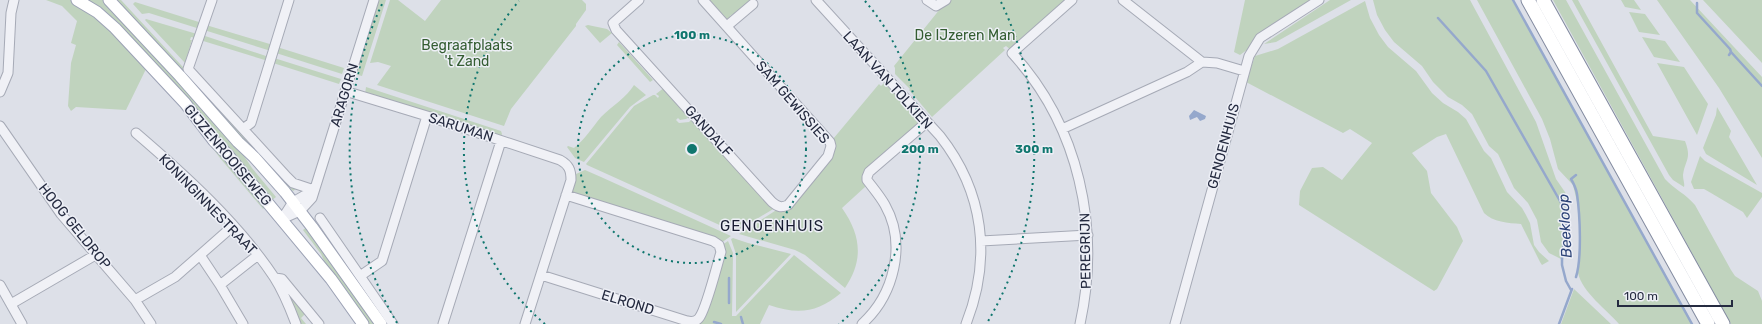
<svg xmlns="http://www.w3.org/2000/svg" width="1762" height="324" viewBox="0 0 1762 324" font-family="Rubik,sans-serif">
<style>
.green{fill:#c0d3be}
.water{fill:#95a8cc}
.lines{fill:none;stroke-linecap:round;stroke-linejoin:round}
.stream{stroke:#95a8cc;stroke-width:2.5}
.minor-casing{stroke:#a6aab6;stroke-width:11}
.major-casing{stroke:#9ca2b5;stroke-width:13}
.highway-casing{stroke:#838ba0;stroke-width:15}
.minor{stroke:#f0f1f6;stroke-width:9}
.major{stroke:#fff;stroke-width:11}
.highway{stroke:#fff;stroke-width:13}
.ring{fill:none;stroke:#0f766e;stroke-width:2;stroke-dasharray:2 4}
.labels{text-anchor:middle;stroke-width:3;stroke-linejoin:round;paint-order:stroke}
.park-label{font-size:14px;fill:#345d32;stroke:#edeff6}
.street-label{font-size:14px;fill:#252b40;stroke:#edeff6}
.neighbourhood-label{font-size:15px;letter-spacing:1px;fill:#181d31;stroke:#edeff6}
.water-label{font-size:15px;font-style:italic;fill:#2c4377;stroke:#edeff6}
.centre{fill:#0f766e;stroke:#edeff6;stroke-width:2}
.ring-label{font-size:12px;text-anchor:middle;font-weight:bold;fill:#0f766e;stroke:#edeff6;stroke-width:3;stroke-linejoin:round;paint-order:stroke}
</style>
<rect width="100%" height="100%" fill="#dde0e8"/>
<!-- green -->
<path class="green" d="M46 0H72L96 14 186 108 265 207 263 209 220 158 187 114 146 69 126 110 76 107 71 111 68 106 71 63 76 45 71 43 77 21 62 6Z
M82 0H105L232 138 252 168 276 197 271 201 226 146 172 86Z
M115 0H121L290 183 301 189 298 190 297 188 293 191 289 187 285 190Z
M377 0H386L362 76 354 74Z
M390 0H398L425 21 441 0H582L586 4V10L576 24V26L511 109 504 126 377 85 391 66 378 62 370 63Z
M709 0H754L736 17 733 14 730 16 732 19 729 21Z
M950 0H1067L1012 51 1006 46 1003 48 1005 50 932 117 909 90 910 89 895 74V68L894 66 940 9 943 8 941 7Z
M1245 0H1314L1240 55 1234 52Z
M1330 0H1351L1276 42 1264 44Z
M1373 0H1470L1536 122 1556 179 1567 195 1568 226 1563 260 1549 253 1541 242 1537 220 1528 203 1514 188 1498 154 1489 146 1472 114 1462 105 1448 97 1433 82 1422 66 1394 42 1385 30 1377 15Z
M1477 0H1512L1693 324H1619C1607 310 1582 292 1578 273L1580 236 1578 206 1573 185 1558 169 1550 139 1542 119Z
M1553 0H1566L1665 179C1674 189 1686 194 1695 205L1731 270 1735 276 1758 291 1762 301V324H1731Z
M1572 0H1578L1653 136 1685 141C1692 159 1685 160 1683 175 1683 180 1685 184 1684 187L1673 180 1669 175Z
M1621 0H1634L1641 10 1625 7Z
M1657 0H1690L1762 77V158L1719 88Z
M1703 0H1762V63Z
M1365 1 1370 18 1379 35 1388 47 1416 71 1432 93 1443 103 1458 112 1466 119 1484 151 1491 158 1507 192 1522 208 1526 215 1530 223 1534 245 1539 252 1549 261 1542 265 1540 262 1521 224C1508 223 1493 222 1484 213L1446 134 1437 137 1412 153 1427 171 1431 193 1457 227 1463 241 1437 289 1434 291 1299 205 1300 191 1312 168 1323 167 1342 180 1372 143 1350 129 1343 133 1246 82 1255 56 1278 49Z
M135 2 202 23 200 29 149 13 142 14 133 4Z
M1629 12 1645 14 1660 35 1639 32Z
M146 19 197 34 195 38 191 37 190 40H192L185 63 145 20Z
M206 25 273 45 271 51 204 30Z
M588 25 607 29 612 33 600 43 585 26Z
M202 35 269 57 268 61 200 40Z
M1642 37 1665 41 1680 62 1654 57Z
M619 42 653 80 650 82 617 45Z
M277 47 344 68 342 74 276 53Z
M274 58 341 79 339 84 273 63Z
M1657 63 1684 67 1708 104 1697 135Z
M884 83 921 122 866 170 863 175 865 187 842 208C861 235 864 260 845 288L805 255 795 250 739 234 778 209 790 207 834 153 835 145 833 139 879 84 881 86Z
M634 85 646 95 630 107 584 162 575 158 567 147 568 146 574 148C585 139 592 128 601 117 612 106 627 97 634 85Z
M366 87 501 131 502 134 501 137 365 94Z
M665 87 691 116 686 119 680 120 678 118 676 120 679 123 689 122 693 118 775 208 735 232 587 165 586 164 634 106 653 95H655L658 98 659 96 656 94Z
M1717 107 1731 131 1729 137 1757 185 1706 154 1703 148 1716 115Z
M1700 156 1705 161 1762 193V197L1747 218 1743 212 1711 193 1704 189H1694L1691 182Z
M585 170 601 177 731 236 721 243 572 193 576 174Z
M308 226 377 324H366L332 279 321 254 303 230Z
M733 238 748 243 791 254 736 312V254L731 239Z
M728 241 733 253 732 316H736L794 255 841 293C817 313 798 315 769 305L760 324H698L705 318 724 253 722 245Z
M282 284 306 313 301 318 306 324H299Z
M1574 289 1611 324H1561Z"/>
<!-- water -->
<path class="water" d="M1194 110 1206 116 1205 119 1200 121 1197 117 1190 120 1189 116Z"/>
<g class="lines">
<!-- stream -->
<path class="stream" d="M1513 0 1692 324
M1697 3V13L1730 49 1731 52 1729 55
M1438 18 1486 71 1568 215 1562 255V265L1566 281 1571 290
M1731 52 1762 86
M1576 175 1571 179C1574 184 1576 188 1577 194 1580 215 1582 258 1576 277
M729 278V303
M741 317 743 324
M714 322 721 324
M1559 324 1572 289"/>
<defs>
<path id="minor" d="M212 0 188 69 287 177 293 183 314 190
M639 0 613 23 616 30 772 202C778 207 781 208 788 205L828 156 831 146 830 142 703 0
M816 0 940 136C984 192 992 258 966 324
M927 0 936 6 946 0
M1072 0 1012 53C1079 126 1101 228 1080 324
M1123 0 1202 62
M727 26 753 4
M345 91 427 116 560 160C569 165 571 170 571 180L525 324
M0 92 8 73 11 13 14 0
M0 126 61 214 135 300 151 324
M243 129 251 123 289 0
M1062 129 1187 72 1202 62 1217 63 1244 71
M136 133C185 175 238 223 274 277 283 291 290 308 296 324
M320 218 393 324
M282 219 300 211 312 198 374 0
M282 219 293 202 314 190
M981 241 1088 235
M200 255 220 285 243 324
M541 275 687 321C692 322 696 322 699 318 706 310 717 265 721 252L719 245 713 241 566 195
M360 276 382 261 427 116
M275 278 282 279 319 324
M0 285 22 324
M220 285 258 255
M135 300 175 277 233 226
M11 304 97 254
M443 324 501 141
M862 324C894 295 907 244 885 205 880 196 873 188 867 180V177L869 172 927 122
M1175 324 1249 56 1260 38 1319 0"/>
<path id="major" d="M77 0 97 12 115 28 185 103 214 141 227 154 331 279 363 324
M109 0 180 76 238 142 254 157 285 192 312 227 381 324"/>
<path id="highway" d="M1528 0 1708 324
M1543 0 1723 324"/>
</defs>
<!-- minor casing -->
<use href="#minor" class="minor-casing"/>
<!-- major casing -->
<use href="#major" class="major-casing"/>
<!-- highway casing -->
<use href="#highway" class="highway-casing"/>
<!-- minor -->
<use href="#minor" class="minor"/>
<!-- major -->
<use href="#major" class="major"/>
<!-- highway -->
<use href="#highway" class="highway"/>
</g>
<!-- distance rings -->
<g class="ring">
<circle cx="692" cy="149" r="114"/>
<path d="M545 324A228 228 0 0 1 519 1M865 1A228 228 0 0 1 839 324"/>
<path d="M397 323A342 342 0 0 1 383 2M1001 2A342 342 0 0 1 987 323"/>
</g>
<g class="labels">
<!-- park labels -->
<g class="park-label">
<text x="965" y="40">De IJzeren Man</text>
<text x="467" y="50">Begraafplaats<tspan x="467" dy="16">'t Zand</tspan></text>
</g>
<!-- street labels -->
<g class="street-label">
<text transform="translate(888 80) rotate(48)" y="5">LAAN VAN TOLKIEN</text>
<text transform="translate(344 95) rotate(-73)" y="5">ARAGORN</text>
<text transform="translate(793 102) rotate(49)" y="5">SAM GEWISSIES</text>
<text transform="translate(461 127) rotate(18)" y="5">SARUMAN</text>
<text transform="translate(709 131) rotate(48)" y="5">GANDALF</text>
<text transform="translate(1223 146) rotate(-75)" y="5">GENOENHUIS</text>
<text transform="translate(228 155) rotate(50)" y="5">GIJZENROOISEWEG</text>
<text transform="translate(208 204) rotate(46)" y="5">KONINGINNESTRAAT</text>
<text transform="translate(75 226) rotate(51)" y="5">HOOG GELDROP</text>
<text transform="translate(1085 251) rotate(-91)" y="5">PEREGRIJN</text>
<text transform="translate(628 302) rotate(17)" y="5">ELROND</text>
</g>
<!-- neighbourhood labels -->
<g class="neighbourhood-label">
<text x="772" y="231">GENOENHUIS</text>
</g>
<!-- water labels -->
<g class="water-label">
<text transform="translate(1565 226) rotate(-93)" y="5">Beekloop</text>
</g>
</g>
<circle cx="692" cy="149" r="6" class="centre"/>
<g class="ring-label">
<text x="692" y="39">100 m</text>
<text x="920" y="153">200 m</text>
<text x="1034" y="153">300 m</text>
</g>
<!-- scale -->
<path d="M1618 300v6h114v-6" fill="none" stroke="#252b40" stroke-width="2"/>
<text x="1624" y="300" font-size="12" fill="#252b40" stroke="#edeff6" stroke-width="3" paint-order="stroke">100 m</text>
</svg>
